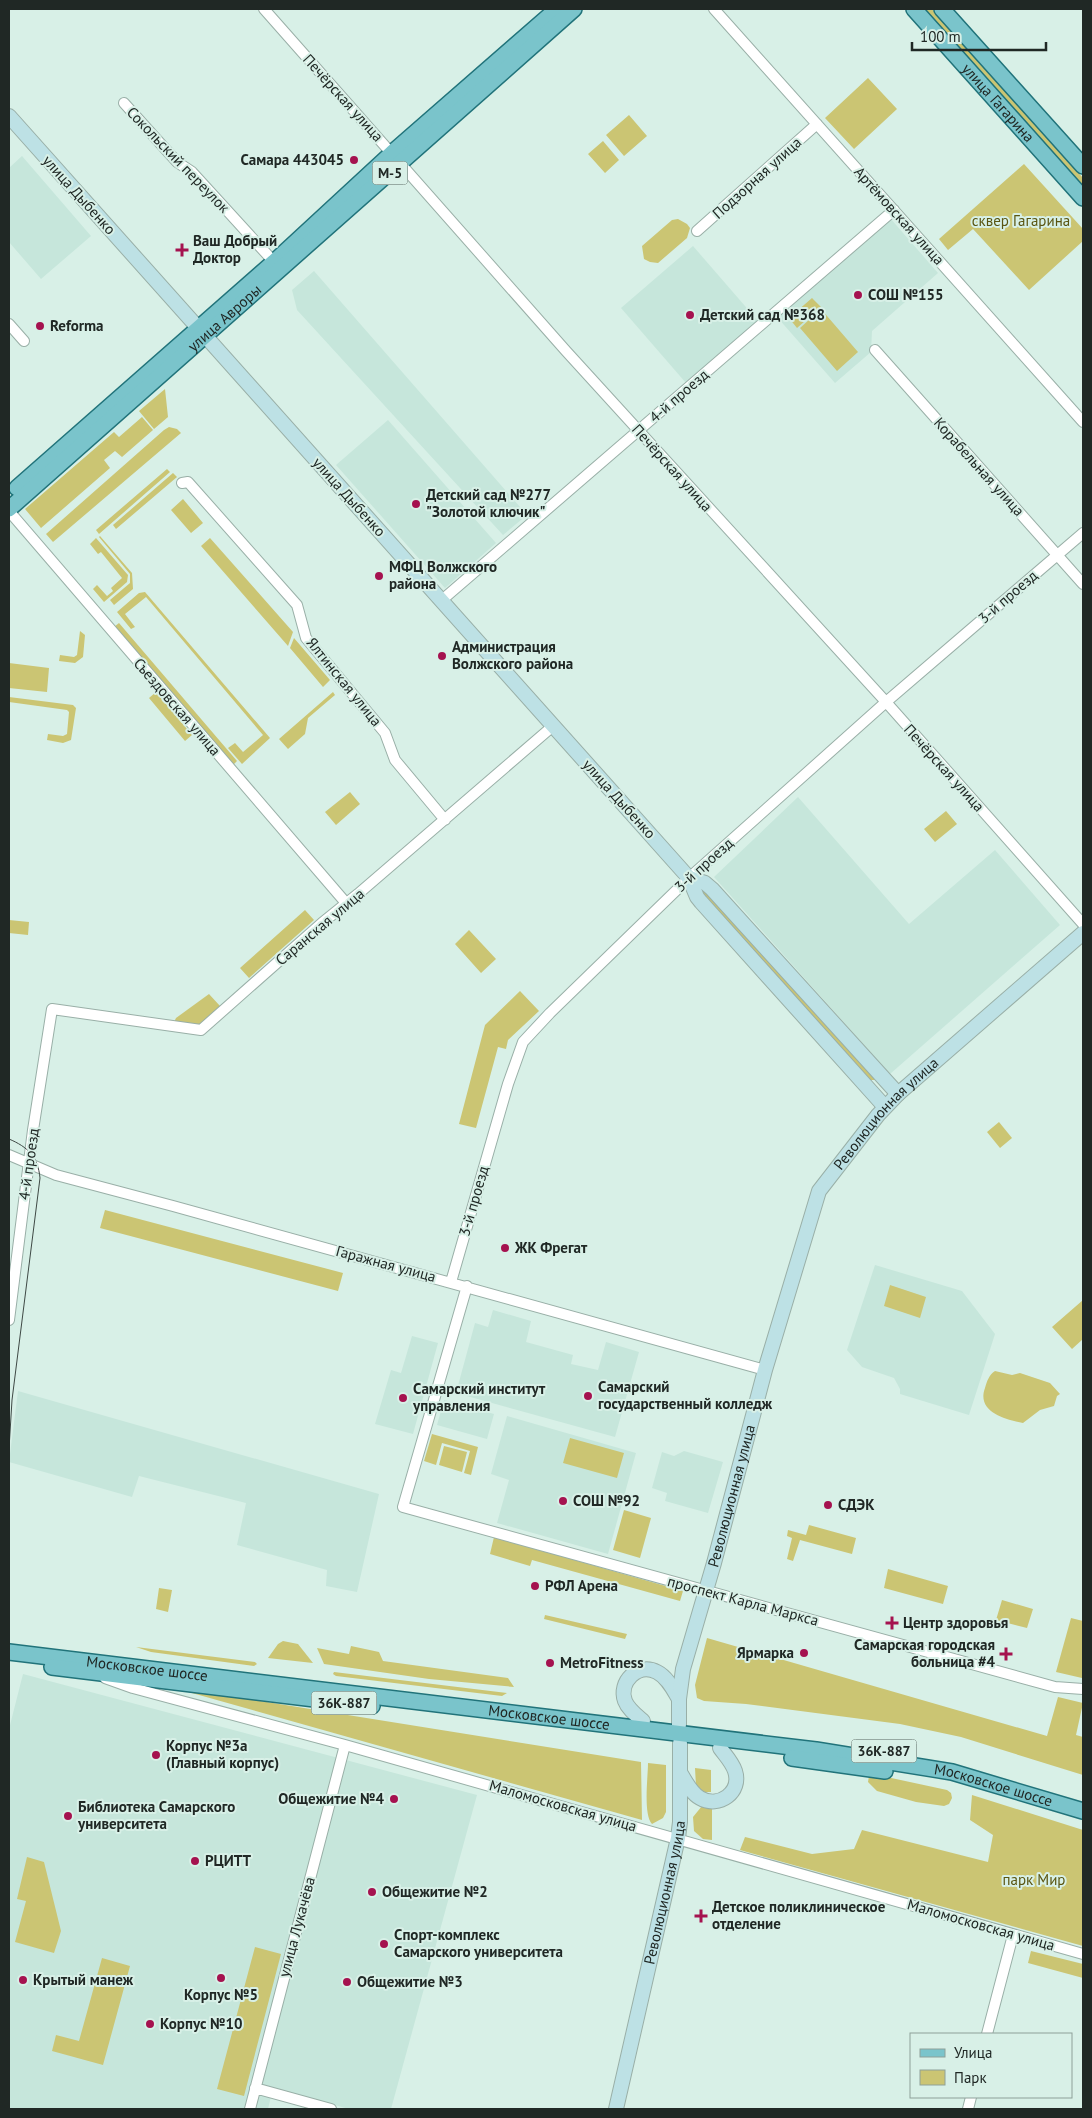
<svg xmlns="http://www.w3.org/2000/svg" width="1092" height="2118" viewBox="0 0 1092 2118" font-family="'PT Sans',sans-serif">
<style>
.built{fill:#c6e6db}
.green{fill:#cbc573}
.lines{fill:none;stroke-linecap:round;stroke-linejoin:round}
.street-casing{stroke:#99afa7;stroke-width:12}
.secondary-casing{stroke:#99afa7;stroke-width:16}
.primary-casing{stroke:#21737a;stroke-width:18}
.street{stroke:#fff;stroke-width:10}
.secondary{stroke:#bde1e5;stroke-width:14}
.primary{stroke:#7ac4cb;stroke-width:15}
.tram{stroke:#3e4844;stroke-width:1}
.poi-dot{fill:#a5124f;stroke:#d8f0e7;stroke-width:2}
.labels{text-anchor:middle;stroke-width:4;stroke-linejoin:round;paint-order:stroke}
.shield{fill:#d8f0e7;stroke:#57645f;stroke-width:1}
.shield-label{font-size:14px;font-weight:bold;fill:#202825}
.street-label{font-size:15px;fill:#202825;stroke:#d8f0e7}
.poi-label{font-size:15px;font-weight:bold;fill:#202825;stroke:#d8f0e7;text-anchor:start}
.park-label{font-size:15px;fill:#5a5511;stroke:#d8f0e7}
</style>
<rect width="100%" height="100%" fill="#d8f0e7"/>
<!-- built -->
<path class="built" d="M22 156 91 236 41 279 9 242V168Z
M890 218 938 273 872 331 871 352 835 383 777 317Z
M693 246 758 321 686 383 621 308Z
M314 271 527 515 503 535 297 310 292 290Z
M388 420 496 543 445 588 336 465Z
M798 797 909 924 995 850 1060 925 890 1074 714 877Z
M875 1265 962 1291 995 1334 969 1415 900 1394V1389L894 1378 862 1367 847 1350Z
M493 1310 531 1321 526 1342 573 1355 571 1364 598 1370 606 1342 639 1352 615 1437 456 1393 475 1323 488 1327Z
M412 1336 438 1343 413 1434 375 1424 391 1370 401 1373Z
M18 1391 379 1494 357 1592 326 1586 327 1570 237 1545 246 1503 139 1476 132 1497 9 1462Z
M444 1400 494 1414 487 1439 437 1425Z
M507 1416 636 1453 608 1554 497 1523 509 1480 491 1474Z
M684 1451 723 1462 708 1513 665 1501 667 1493 652 1488 662 1452 674 1456Z
M23 1674 477 1795 391 2109H349L273 2088 268 2109H9V1729Z"/>
<!-- green -->
<path class="green" d="M922 9H932L1083 178V189Z
M868 78 897 109 854 149 825 118Z
M629 115 647 136 624 156 606 135Z
M603 141 619 160 605 173 588 154Z
M1024 164 1083 229V241L1029 290 973 229 948 250 939 239Z
M678 219 687 224 690 228 687 238 658 263 650 262 644 259 642 246 672 220Z
M812 298 821 307 797 328 789 318Z
M821 309 858 352 837 371 800 328Z
M165 389 168 417 154 429 139 411Z
M142 417 153 430 122 457 115 451 104 460 110 468 41 528 25 509 114 432 119 437Z
M169 427 177 429 181 433 53 542 46 534 164 430Z
M167 469 170 472 99 534 96 530Z
M173 473 177 477 116 529 113 525Z
M183 499 203 523 191 533 171 510Z
M100 536 132 573 133 589 114 605 110 600 130 583V574L99 537Z
M96 538 128 575 127 582 104 602 93 589 97 585 107 596 113 591 111 588 122 578 101 552 98 554 90 544Z
M210 538 293 632 288 646 201 546Z
M145 592 270 738 242 764 228 748 235 743 243 752 263 735 146 597 125 614 135 627 131 629 117 612 139 593Z
M119 623 237 761 230 768 114 627Z
M80 631 85 635 83 657 75 663 59 661 60 655 74 657 77 655Z
M294 638 330 680 323 687 290 648Z
M9 663 49 668 47 692 9 688Z
M156 692 192 735 185 741 149 698Z
M333 692 335 695 308 718 305 734 288 749 279 739Z
M9 697 73 705 76 708 71 740 63 743 47 740 48 734 63 736 67 734 69 712 67 710 9 702Z
M350 792 360 804 336 825 325 812Z
M946 811 957 824 935 842 924 829Z
M701 889H704L875 1078 874 1080H869L700 892Z
M305 910 314 920 249 978 240 968Z
M9 920 29 922 28 935 9 933Z
M469 930 496 959 481 973 455 944Z
M520 991 539 1011 508 1040 506 1049 498 1047 476 1128 459 1124 485 1025Z
M209 994 220 1006 199 1026 174 1022 176 1018Z
M999 1122 1012 1138 1000 1148 987 1132Z
M105 1210 343 1273 338 1291 100 1228Z
M890 1285 926 1297 920 1318 884 1306Z
M1083 1300V1339L1072 1349 1052 1327Z
M995 1371 1012 1375 1020 1373 1050 1383 1060 1394 1057 1396 1054 1406 1040 1410 1023 1423C1006 1420 976 1412 985 1388 987 1381 989 1375 995 1371Z
M432 1434 478 1447 471 1475 464 1473 470 1451 442 1443 436 1465 424 1461Z
M570 1438 624 1453 617 1478 563 1463Z
M444 1446 467 1452 462 1472 439 1465Z
M624 1510 651 1518 640 1558 613 1550Z
M809 1525 856 1538 852 1554 800 1540 793 1561 787 1559 792 1538 787 1536 788 1530 806 1535Z
M494 1537 683 1591 680 1601 532 1560 530 1566 490 1554Z
M888 1569 948 1586 943 1604 884 1588Z
M159 1588 172 1590 168 1612 156 1609Z
M1002 1600 1033 1609 1027 1628 996 1620Z
M545 1615 627 1634 625 1639 544 1619Z
M1071 1618 1083 1621 1082 1678 1056 1672Z
M707 1638 1047 1736 1058 1697 1083 1703 1076 1735 1083 1737V1775L961 1737 900 1724 746 1704 704 1701 697 1698 695 1685Z
M283 1641 298 1644 313 1663 268 1658 278 1644Z
M351 1646 379 1652 383 1661 508 1678 514 1687 429 1679 324 1664 317 1648 349 1654Z
M136 1647 255 1662 257 1664 254 1666 151 1652Z
M334 1672 507 1693 502 1696 336 1676 333 1674Z
M167 1686 641 1762 642 1820Z
M648 1763 666 1765V1812L663 1818 652 1824C643 1814 648 1777 648 1763Z
M695 1768 711 1770V1792H702L696 1786Z
M869 1776H882L947 1790 951 1793 952 1798 949 1804 944 1806 916 1802 877 1791 868 1782Z
M972 1795 1083 1830V1946L740 1850 745 1837 812 1854 854 1849 862 1830 988 1862 993 1835 970 1820Z
M712 1803V1840L703 1839 694 1831 693 1817 702 1806Z
M27 1857 44 1862 61 1931 54 1953 15 1942 26 1901 17 1899Z
M255 1947 281 1954 244 2096 217 2089Z
M1031 1951 1083 1964V1978L1028 1963Z
M102 1958 130 1966 103 2065 52 2051 56 2035 79 2041Z"/>
<g class="lines">
<defs>
<path id="street" d="M264 9 566 351 886 702 1083 924
M714 9 1083 422
M124 103 177 162 192 172 274 262
M697 231 817 124
M9 324 24 341
M875 350 1083 584
M182 483 188 482 297 605 306 638 385 733 395 760 445 820
M9 511 346 903
M442 600 894 210
M9 1155 56 1175 173 1206 765 1370
M451 1282 508 1084 523 1042 550 1013 689 878 886 702 1083 533
M467 1286 403 1507 1055 1687 1083 1689
M9 1320 33 1130 52 1009 201 1030 322 923 358 894 553 726
M105 1678 133 1688 345 1745 1083 1954
M987 2034 1013 1935
M255 2088 331 2109
M250 2109 345 1745
M968 2109 971 2097"/>
<g id="secondary">
<path d="M9 116 689 878 697 897 701 902 885 1107"/>
<path d="M689 878 705 883 712 889 898 1094"/>
<path d="M643 1721C636 1715 628 1709 625 1701 618 1682 638 1662 657 1672 667 1677 673 1689 679 1699"/>
<path id="s1" d="M679 1725V1699L683 1669 714 1563 765 1370 819 1191 878 1115 898 1094 1083 933"/>
<path d="M681 1774C686 1782 691 1793 700 1798 719 1809 742 1792 735 1771 732 1762 725 1755 720 1748"/>
<path id="s2" d="M616 2109 678 1838 680 1822V1743"/>
</g>
<g id="primary">
<path id="s3" d="M914 9 1083 198"/>
<path d="M942 9 1083 166"/>
<path d="M17 488 274 262 392 153 557 9"/>
<path id="s4" d="M9 509 574 9"/>
<path id="s5" d="M9 1652 816 1750 952 1772 1083 1811"/>
<path d="M52 1667 372 1706"/>
<path d="M792 1758 885 1771"/>
</g>
</defs>
<!-- street casing -->
<use href="#street" class="street-casing"/>
<!-- secondary casing -->
<use href="#secondary" class="secondary-casing"/>
<!-- primary casing -->
<use href="#primary" class="primary-casing"/>
<!-- street -->
<use href="#street" class="street"/>
<!-- secondary -->
<use href="#secondary" class="secondary"/>
<!-- primary -->
<use href="#primary" class="primary"/>
<!-- tram -->
<path class="tram" d="M9 1139C28 1147 38 1157 40 1178L12 1400 9 1449"/>
</g>
<!-- markers -->
<g class="poi-dot">
<circle cx="354" cy="160" r="5"/>
<path d="M179.5 242.5h5v5h5v5h-5v5h-5v-5h-5v-5h5z"/>
<circle cx="858" cy="295" r="5"/>
<circle cx="690" cy="315" r="5"/>
<circle cx="40" cy="326" r="5"/>
<circle cx="416" cy="504" r="5"/>
<circle cx="379" cy="576" r="5"/>
<circle cx="442" cy="656" r="5"/>
<circle cx="505" cy="1248" r="5"/>
<circle cx="588" cy="1396" r="5"/>
<circle cx="403" cy="1398" r="5"/>
<circle cx="563" cy="1501" r="5"/>
<circle cx="828" cy="1505" r="5"/>
<circle cx="535" cy="1586" r="5"/>
<path d="M889.5 1615.5h5v5h5v5h-5v5h-5v-5h-5v-5h5z"/>
<circle cx="804" cy="1653" r="5"/>
<path d="M1003.5 1646.5h5v5h5v5h-5v5h-5v-5h-5v-5h5z"/>
<circle cx="550" cy="1663" r="5"/>
<circle cx="156" cy="1755" r="5"/>
<circle cx="394" cy="1799" r="5"/>
<circle cx="68" cy="1816" r="5"/>
<circle cx="195" cy="1861" r="5"/>
<circle cx="372" cy="1892" r="5"/>
<path d="M698.5 1908.5h5v5h5v5h-5v5h-5v-5h-5v-5h5z"/>
<circle cx="384" cy="1944" r="5"/>
<circle cx="221" cy="1978" r="5"/>
<circle cx="23" cy="1980" r="5"/>
<circle cx="347" cy="1982" r="5"/>
<circle cx="150" cy="2024" r="5"/>
</g>
<g class="labels">
<!-- shield labels -->
<g class="shield">
<rect x="372.5" y="161.5" width="35" height="23" rx="4"/>
<rect x="311.5" y="1691.5" width="65" height="23" rx="4"/>
<rect x="851.5" y="1739.5" width="65" height="23" rx="4"/>
</g>
<g class="shield-label">
<text x="390" y="178">М-5</text>
<text x="344" y="1708">36К-887</text>
<text x="884" y="1756">36К-887</text>
</g>
<!-- street labels -->
<g class="street-label">
<text transform="translate(343 98) rotate(48)" y="5">Печёрская улица</text>
<text dy="5" stroke="none"><textPath href="#s3" startOffset="126">улица Гагарина</textPath></text>
<text transform="translate(178 160) rotate(46)" y="5">Сокольский переулок</text>
<text transform="translate(757 178) rotate(-42)" y="5">Подзорная улица</text>
<text transform="translate(79 195) rotate(48)" y="5">улица Дыбенко</text>
<text transform="translate(899 216) rotate(48)" y="5">Артёмовская улица</text>
<text dy="5" stroke="none"><textPath href="#s4" startOffset="288">улица Авроры</textPath></text>
<text transform="translate(679 396) rotate(-41)" y="5">4-й проезд</text>
<text transform="translate(979 467) rotate(48)" y="5">Корабельная улица</text>
<text transform="translate(672 468) rotate(48)" y="5">Печёрская улица</text>
<text transform="translate(349 497) rotate(48)" y="5">улица Дыбенко</text>
<text transform="translate(1008 597) rotate(-41)" y="5">3-й проезд</text>
<text transform="translate(344 682) rotate(51)" y="5">Ялтинская улица</text>
<text transform="translate(177 707) rotate(49)" y="5">Съездовская улица</text>
<text transform="translate(944 768) rotate(48)" y="5">Печёрская улица</text>
<text transform="translate(619 799) rotate(48)" y="5">улица Дыбенко</text>
<text transform="translate(704 865) rotate(-42)" y="5">3-й проезд</text>
<text transform="translate(320 927) rotate(-40)" y="5">Саранская улица</text>
<text dy="5" stroke="none"><textPath href="#s1" startOffset="656">Революционная улица</textPath></text>
<text transform="translate(29 1164) rotate(-82)" y="5">4-й проезд</text>
<text transform="translate(474 1201) rotate(-74)" y="5">3-й проезд</text>
<text transform="translate(386 1264) rotate(15)" y="5">Гаражная улица</text>
<text dy="5" stroke="none"><textPath href="#s1" startOffset="236">Революционная улица</textPath></text>
<text transform="translate(743 1601) rotate(15)" y="5">проспект Карла Маркса</text>
<text dy="5" stroke="none"><textPath href="#s5" startOffset="139">Московское шоссе</textPath></text>
<text dy="5" stroke="none"><textPath href="#s5" startOffset="544">Московское шоссе</textPath></text>
<text dy="5" stroke="none"><textPath href="#s5" startOffset="994">Московское шоссе</textPath></text>
<text transform="translate(563 1806) rotate(16)" y="5">Маломосковская улица</text>
<text dy="5" stroke="none"><textPath href="#s2" startOffset="222">Революционная улица</textPath></text>
<text transform="translate(981 1925) rotate(16)" y="5">Маломосковская улица</text>
<text transform="translate(297 1927) rotate(-75)" y="5">улица Лукачёва</text>
</g>
<!-- poi labels -->
<g class="poi-label">
<text x="344" y="165" text-anchor="end">Самара 443045</text>
<text x="193" y="246">Ваш Добрый<tspan x="193" dy="17">Доктор</tspan></text>
<text x="868" y="300">СОШ №155</text>
<text x="700" y="320">Детский сад №368</text>
<text x="50" y="331">Reforma</text>
<text x="426" y="500">Детский сад №277<tspan x="426" dy="17">"Золотой ключик"</tspan></text>
<text x="389" y="572">МФЦ Волжского<tspan x="389" dy="17">района</tspan></text>
<text x="452" y="652">Администрация<tspan x="452" dy="17">Волжского района</tspan></text>
<text x="515" y="1253">ЖК Фрегат</text>
<text x="598" y="1392">Самарский<tspan x="598" dy="17">государственный колледж</tspan></text>
<text x="413" y="1394">Самарский институт<tspan x="413" dy="17">управления</tspan></text>
<text x="573" y="1506">СОШ №92</text>
<text x="838" y="1510">СДЭК</text>
<text x="545" y="1591">РФЛ Арена</text>
<text x="903" y="1628">Центр здоровья</text>
<text x="995" y="1650" text-anchor="end">Самарская городская<tspan x="995" dy="17">больница #4</tspan></text>
<text x="794" y="1658" text-anchor="end">Ярмарка</text>
<text x="560" y="1668">MetroFitness</text>
<text x="166" y="1751">Корпус №3a<tspan x="166" dy="17">(Главный корпус)</tspan></text>
<text x="384" y="1804" text-anchor="end">Общежитие №4</text>
<text x="78" y="1812">Библиотека Самарского<tspan x="78" dy="17">университета</tspan></text>
<text x="205" y="1866">РЦИТТ</text>
<text x="382" y="1897">Общежитие №2</text>
<text x="712" y="1912">Детское поликлиническое<tspan x="712" dy="17">отделение</tspan></text>
<text x="394" y="1940">Спорт-комплекс<tspan x="394" dy="17">Самарского университета</tspan></text>
<text x="33" y="1985">Крытый манеж</text>
<text x="357" y="1987">Общежитие №3</text>
<text x="221" y="2000" text-anchor="middle">Корпус №5</text>
<text x="160" y="2029">Корпус №10</text>
</g>
<!-- park labels -->
<g class="park-label">
<text x="1021" y="226">сквер Гагарина</text>
<text x="1034" y="1885">парк Мир</text>
</g>
</g>
<!-- border -->
<rect width="1092" height="2118" fill="none" stroke="#202825" stroke-width="20"/>
<!-- legend -->
<rect x="910" y="2033" width="162" height="65" fill="#d8f0e7" stroke="#8ea099"/>
<rect x="920" y="2049" width="25" height="8" fill="#7ac4cb" stroke="#8ea099"/>
<text x="954" y="2058" font-size="15" fill="#202825">Улица</text>
<rect x="920" y="2070" width="25" height="15" fill="#cbc573" stroke="#8ea099"/>
<text x="954" y="2083" font-size="15" fill="#202825">Парк</text>
<!-- scale -->
<path d="M912 42v8h134v-8" fill="none" stroke="#202825" stroke-width="2.5"/>
<text x="920" y="42" font-size="15" fill="#202825" stroke="#d8f0e7" stroke-width="4" paint-order="stroke">100 m</text>
</svg>
